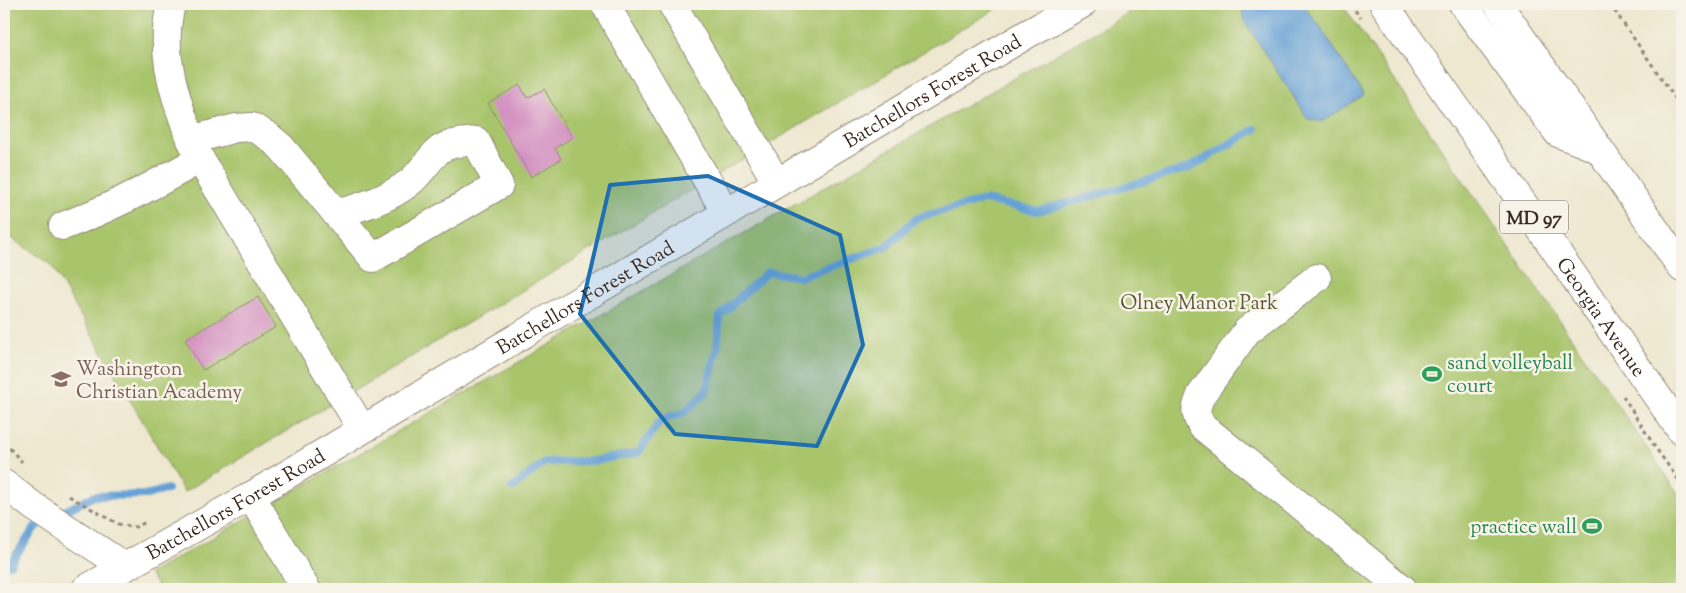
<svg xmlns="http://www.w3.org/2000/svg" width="1686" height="593" viewBox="0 0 1686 593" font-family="'Sorts Mill Goudy',serif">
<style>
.green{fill:#a9c56c;stroke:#727845}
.water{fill:#66a1d6;stroke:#50667a}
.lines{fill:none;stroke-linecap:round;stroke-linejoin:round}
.stream{stroke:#66a1d6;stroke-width:8}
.building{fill:#d493c2}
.minor-casing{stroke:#948977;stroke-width:30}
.major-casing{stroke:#948977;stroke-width:30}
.path{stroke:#948977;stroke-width:3;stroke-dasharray:4 4;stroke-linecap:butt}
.minor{stroke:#fff;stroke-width:28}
.major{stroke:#fff;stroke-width:28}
.marked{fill:#1f6fb2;fill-opacity:0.2;stroke:#1f6fb2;stroke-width:4;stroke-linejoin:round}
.labels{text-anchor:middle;stroke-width:5;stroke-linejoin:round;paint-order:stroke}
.shield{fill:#f7f3e8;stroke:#73665b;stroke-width:1}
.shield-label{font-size:19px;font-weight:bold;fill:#3b2a1e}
.street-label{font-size:20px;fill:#3b2a1e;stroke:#f7f3e8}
.park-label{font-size:20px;fill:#5c5835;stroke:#f7f3e8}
.leisure-label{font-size:20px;fill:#27864d;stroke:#f7f3e8;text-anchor:start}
.education-label{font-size:20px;fill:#785e54;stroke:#f7f3e8;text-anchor:start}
</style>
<rect width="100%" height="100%" fill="#f7f3e8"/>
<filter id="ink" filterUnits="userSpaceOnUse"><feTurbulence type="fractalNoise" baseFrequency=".02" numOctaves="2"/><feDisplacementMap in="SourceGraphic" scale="10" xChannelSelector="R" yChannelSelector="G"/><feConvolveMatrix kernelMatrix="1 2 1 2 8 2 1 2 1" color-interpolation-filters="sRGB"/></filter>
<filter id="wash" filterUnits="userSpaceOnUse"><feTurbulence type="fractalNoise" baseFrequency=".0096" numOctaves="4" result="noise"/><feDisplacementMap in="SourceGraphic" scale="20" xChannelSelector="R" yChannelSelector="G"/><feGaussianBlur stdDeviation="1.12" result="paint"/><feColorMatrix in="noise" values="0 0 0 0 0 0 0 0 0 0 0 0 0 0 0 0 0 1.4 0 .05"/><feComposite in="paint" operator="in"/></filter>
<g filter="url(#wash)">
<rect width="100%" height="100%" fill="#eee8d0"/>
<!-- green -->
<path class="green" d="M4 4H1004L184 492 51 265 4 233Z
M1144 4H1342L1682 499V589H160L149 574Z"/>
<!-- water -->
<path class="water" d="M1242 4H1302L1319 25 1364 95 1322 122 1308 119 1243 19Z"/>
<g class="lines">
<!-- stream -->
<path class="stream" d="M512 488 545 462 593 461 638 453 661 420 685 412 706 392 717 349 720 316 767 272 801 277 886 247 916 218 985 200 1038 211 1111 191 1189 168 1255 129
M57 515 94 496 147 495 167 489
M4 566 10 564 36 526 45 522"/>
</g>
<g id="blocks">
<!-- building -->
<path class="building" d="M520 85 527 98 544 89 572 138 555 148 561 159 531 177 488 103Z
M258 297 276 327 203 370 185 339Z"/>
</g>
</g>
<g filter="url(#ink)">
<use href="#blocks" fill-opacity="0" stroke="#948977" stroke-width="1"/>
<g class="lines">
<defs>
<g id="minor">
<path d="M171 4C169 13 167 22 167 31 164 71 183 123 200 159L362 429"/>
<path d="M605 4 726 213"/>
<path d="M672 4 777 183"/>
<path d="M191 140 236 128 252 127 268 136 281 147 373 258 499 185 476 141C464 142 445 143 436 153 427 162 420 174 410 182 389 199 361 207 336 214"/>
<path d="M63 226C111 208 155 185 200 159"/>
<path d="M1317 278 1247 331 1201 395C1195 410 1194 413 1202 426L1403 589"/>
<path d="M4 484 33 506 125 567"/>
<path d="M251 496 306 589"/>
<path id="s1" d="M86 589 251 496 1029 33 1082 4"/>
</g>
<g id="major">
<path id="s2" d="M1384 4 1682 432"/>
<path d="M1463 4 1558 133 1599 149"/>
<path d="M1498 4 1682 268"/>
</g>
</defs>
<!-- minor casing -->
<use href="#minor" class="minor-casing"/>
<!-- major casing -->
<use href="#major" class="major-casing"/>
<!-- path -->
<path class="path" d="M1350 4 1361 18
M1610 4 1682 108
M1623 396 1655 447 1682 485
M4 442 22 462
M69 496 118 524 136 527 146 522"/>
<!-- minor -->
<use href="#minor" class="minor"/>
<!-- major -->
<use href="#major" class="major"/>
</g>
</g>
<!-- marked area -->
<path class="marked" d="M708 176 840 235 863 345 817 446 675 434 580 314 610 185Z"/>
<!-- icons -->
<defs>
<symbol id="stadium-bare" viewBox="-9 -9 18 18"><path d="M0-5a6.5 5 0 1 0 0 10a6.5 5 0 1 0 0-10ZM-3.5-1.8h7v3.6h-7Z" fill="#2e9e5b" stroke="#f7f3e8" stroke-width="2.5" paint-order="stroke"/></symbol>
<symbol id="school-bare" viewBox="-9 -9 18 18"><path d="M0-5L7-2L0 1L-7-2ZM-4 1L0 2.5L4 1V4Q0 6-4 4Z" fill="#8d6e63" stroke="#f7f3e8" stroke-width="2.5" paint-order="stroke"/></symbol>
</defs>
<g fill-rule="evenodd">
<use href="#stadium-bare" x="1418" y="360" width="28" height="28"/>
<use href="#school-bare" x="47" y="365" width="28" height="28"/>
<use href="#stadium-bare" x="1578" y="512" width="28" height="28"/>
</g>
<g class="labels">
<!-- shield labels -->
<rect class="shield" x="1500" y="200.5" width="68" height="33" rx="4"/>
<g class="shield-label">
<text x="1534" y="224">MD 97</text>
</g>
<!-- street labels -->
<g class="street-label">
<text dy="7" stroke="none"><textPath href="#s1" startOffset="982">Batchellors Forest Road</textPath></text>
<text dy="7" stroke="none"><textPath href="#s1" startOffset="578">Batchellors Forest Road</textPath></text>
<text dy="7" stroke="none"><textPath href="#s2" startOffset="381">Georgia Avenue</textPath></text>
<text dy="7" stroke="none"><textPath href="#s1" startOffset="172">Batchellors Forest Road</textPath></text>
</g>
<!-- park labels -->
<g class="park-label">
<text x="1199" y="309">Olney Manor Park</text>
</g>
<!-- leisure labels -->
<g class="leisure-label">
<text x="1447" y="369">sand volleyball<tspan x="1447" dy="23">court</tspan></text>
<text x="1577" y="533" text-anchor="end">practice wall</text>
</g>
<!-- education labels -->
<g class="education-label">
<text x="76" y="375">Washington<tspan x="76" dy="23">Christian Academy</tspan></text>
</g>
</g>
<!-- margin -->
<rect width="1686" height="593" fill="none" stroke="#f7f3e8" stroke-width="20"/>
</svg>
